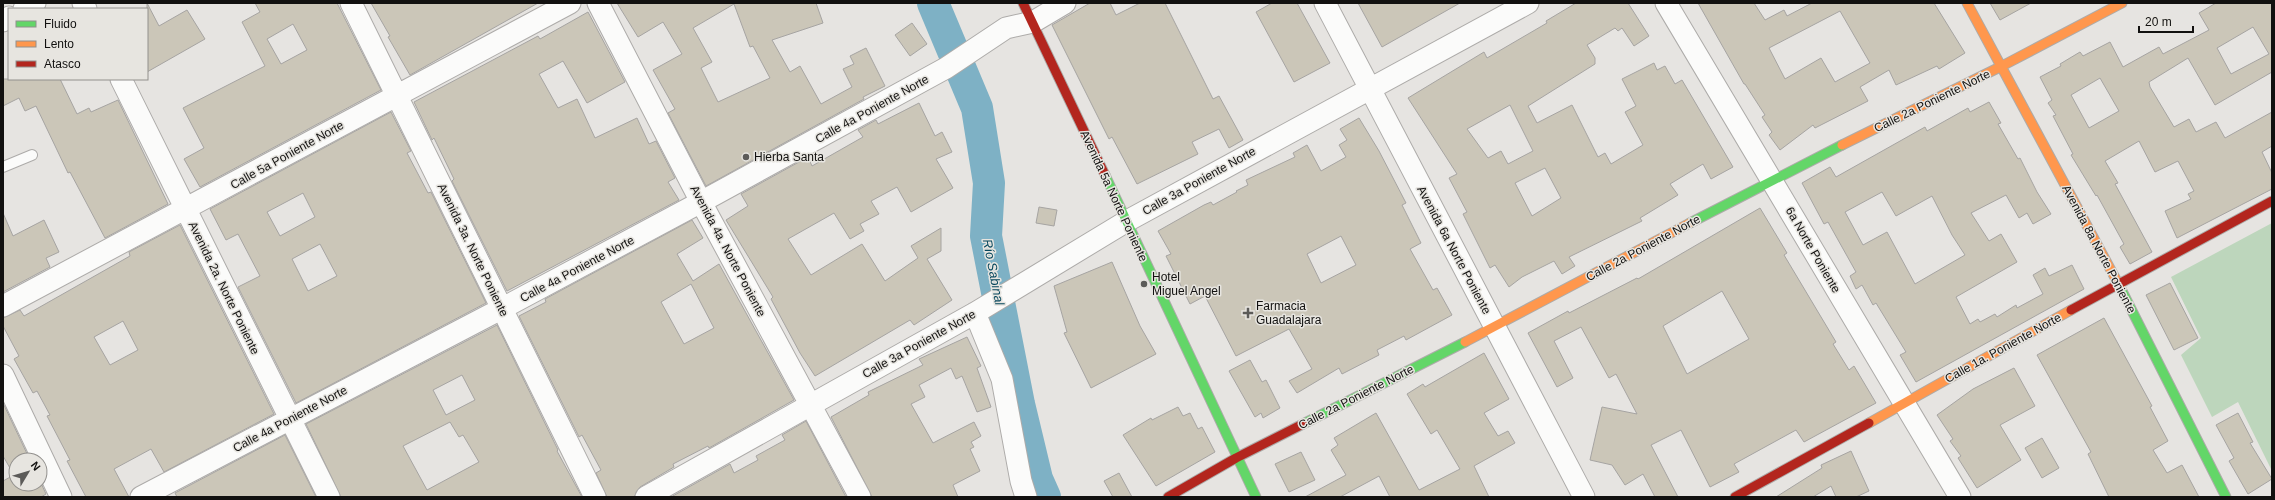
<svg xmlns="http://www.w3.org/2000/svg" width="2275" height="500" viewBox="0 0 2275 500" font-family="Helvetica,sans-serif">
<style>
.green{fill:#bdd6bc}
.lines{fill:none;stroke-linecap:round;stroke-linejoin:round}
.river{stroke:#7eb1c5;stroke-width:32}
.building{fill:#cbc6b8;stroke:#a6a4a2;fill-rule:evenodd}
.lane-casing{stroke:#adaba9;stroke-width:12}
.street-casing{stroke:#adaba9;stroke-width:23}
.fast-casing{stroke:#adaba9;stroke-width:11}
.slow-casing{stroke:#adaba9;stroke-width:11}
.jam-casing{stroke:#adaba9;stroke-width:11}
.lane{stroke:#fbfbfa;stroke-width:10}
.street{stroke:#fbfbfa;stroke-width:21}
.fast{stroke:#63d668;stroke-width:9}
.slow{stroke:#ff974d;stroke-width:9}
.jam{stroke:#b3261e;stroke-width:9}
.poi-dot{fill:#5c5b59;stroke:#e7e5e0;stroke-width:1.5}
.labels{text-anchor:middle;stroke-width:3;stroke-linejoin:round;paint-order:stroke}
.street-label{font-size:12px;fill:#121110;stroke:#e7e5e0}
.poi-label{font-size:12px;fill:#121110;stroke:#e7e5e0;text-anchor:start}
.water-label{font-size:13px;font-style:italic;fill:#05465c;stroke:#e7e5e0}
</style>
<rect width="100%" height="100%" fill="#e6e4e1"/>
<!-- green -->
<path class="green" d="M2272 223V471L2238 402 2212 417 2181 355 2201 338 2171 277Z"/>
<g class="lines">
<!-- river -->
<path class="river" d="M933 3 977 108 989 183 986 236 1019 404 1037 479 1045 497"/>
</g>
<!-- building -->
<path class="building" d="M147 3 159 26 187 10 205 39 147 72Z
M255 3H337L381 90 200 187 184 159 204 148 183 108 265 66 242 22 260 12ZM293 24 307 50 281 64 267 39Z
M371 3H538L410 75 388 37 390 36Z
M617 3H816L823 23 772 40 790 72 800 66 821 104 852 87 843 69 854 64 850 56 866 48 885 86 863 97 864 99 706 186 668 113 675 109 653 70 682 54 663 22 638 37ZM734 4 750 47 753 46 770 78 718 102 701 68 712 62 693 28Z
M1090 3H1110L1116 15 1140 3H1165L1213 99 1219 96 1243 140 1229 148 1219 129 1192 142 1198 154 1137 184 1112 137 1109 139 1052 25Z
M1272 3H1297L1330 63 1294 82 1256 12Z
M1358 3H1460L1382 47Z
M1576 3H1628L1649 36 1634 46 1622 28 1618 31 1615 28 1587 45 1595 58V64L1528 106 1537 123 1572 105 1598 157 1605 153 1611 164 1643 145 1625 112 1636 106 1622 79 1654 63 1657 70 1665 66 1675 84 1682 80 1733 167 1711 179 1703 164 1670 184 1678 195 1640 218 1642 221 1569 257 1575 266 1562 274 1554 261 1522 277 1509 287 1495 265 1490 268 1463 214 1467 212 1449 178 1457 174 1408 98 1484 52 1487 58 1547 23 1546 21ZM1510 105 1533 151 1508 164 1501 151 1488 158 1467 129ZM1545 168 1561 198 1532 216 1515 183Z
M1698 3H1754L1765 20 1784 10 1787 16 1812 3H1934L1965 53 1939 69 1937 66 1896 85 1889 70 1860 87 1868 101 1815 128 1813 125 1780 150 1769 135 1772 132 1762 117 1765 115 1745 84H1744ZM1840 11 1870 63 1835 82 1821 58 1785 79 1769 48Z
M1990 3H2031L2000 20Z
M2216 3H2272V72L2215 105 2188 58 2149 82 2150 87 2174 127 2189 119 2196 132 2216 122 2225 138 2272 112V146L2262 152 2272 173V189L2177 238 2165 211 2191 199 2188 194 2194 191 2178 161 2155 172 2139 141 2105 161 2118 183 2115 184 2152 252 2130 264 2120 247 2124 244 2097 195 2096 196 2071 155 2073 154 2053 116 2056 115 2048 103 2052 100 2040 77 2061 66 2060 64 2080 52 2083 56 2110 42 2123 67 2159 47 2163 54 2209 30 2199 13ZM2253 27 2269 54 2231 74 2217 48ZM2100 78 2119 111 2089 128 2071 95Z
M588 12 625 82 587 103 563 61 539 74 558 108 577 99 595 138 637 118 649 144 656 141 675 178 668 182 679 200 507 291 452 181 454 179 434 138 432 140 414 102 538 36 540 39Z
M912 23 927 44 910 56 895 35Z
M3 79H60L77 114 89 108 91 112 118 100 168 204 105 238 70 172 68 173 36 106 25 111 19 98 3 106Z
M1989 102 2001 123 1998 124 2018 159 2020 158 2037 192 2051 214 2033 224 2027 213 2019 218 2006 195 1971 213 1989 241 2001 234 2017 262 1956 297 1970 324 1978 319 1980 322 1995 314 1997 317 2016 305 2017 308 2043 294 2033 275 2045 268 2049 276 2072 265 2084 289 1916 382 1900 355 1906 352 1876 303 1873 305 1862 285 1856 289 1850 276 1856 272 1828 222 1824 224 1802 183 1830 167 1836 177 1925 127 1927 131 1968 108 1970 112ZM1882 192 1896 216 1932 196 1952 235 1965 255 1915 284 1887 232 1863 245 1845 212Z
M919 103 935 136 942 132 952 152 936 159 953 188 911 212 897 187 871 201 879 214 860 224 864 231 850 239 834 213 788 239 811 275 862 244 885 281 918 258 911 246 941 228V251L927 259 952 300 914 325 910 320 815 376 800 353 771 299 773 297 726 220 748 206 741 194 808 157 812 166 863 137 858 130 876 120 878 124Z
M391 112 411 151 407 153 428 193 431 192 486 303 296 403 238 287 260 276 238 234 226 240 210 209ZM303 193 315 217 280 236 267 212ZM320 244 337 276 308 291 292 259Z
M1359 118 1379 151 1406 203 1402 205 1421 243 1410 249 1433 290 1437 288 1452 315 1406 340 1404 336 1377 350 1379 355 1342 374 1339 368 1297 393 1289 381 1312 369 1289 329 1236 356 1205 296 1190 304 1166 256 1171 254 1158 231 1204 205 1211 202 1213 205 1237 192 1236 191 1248 185 1246 180 1295 157 1293 153 1307 145 1321 171 1346 157 1339 145 1347 140 1340 129ZM1341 236 1356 265 1321 283 1307 254Z
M1039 207 1057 210 1054 226 1036 223Z
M1760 208 1787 253 1784 255 1836 342 1833 344 1849 370 1854 366 1876 403 1804 442 1796 430 1734 464 1739 472 1710 487 1681 430 1651 445 1678 497H1655L1643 474 1625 485 1612 465 1590 460 1602 407 1637 414 1616 374 1609 378 1581 327 1554 341 1573 378 1557 387 1528 333 1568 311 1569 313 1637 278 1638 279ZM1722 291 1749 339 1687 374 1663 326Z
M3 213 13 236 44 220 59 252 46 258 50 267 3 292Z
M692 220 703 238 677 254 693 281 719 264 794 400 709 448 708 446 673 464 674 467 640 487 634 497H607L596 473 601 470 582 435 579 437 519 316 546 302 545 299ZM691 284 714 328 684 344 661 302Z
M180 225 274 414 164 472 151 449 114 469 129 497H86L67 461 70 460 47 416 50 415 37 391 33 393 14 359 19 356 3 326V318L20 310 24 316 130 256 129 252ZM123 321 138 350 110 365 94 337Z
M1112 262 1140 326 1156 354 1091 388 1064 333 1067 332 1054 286Z
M2170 283 2198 338 2174 350 2146 295Z
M2104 318 2152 406 2150 407 2168 441 2153 450 2167 473 2182 465 2199 497H2109L2088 454 2091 452 2037 355Z
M497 325 558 450 557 451 582 497H341L306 424ZM462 375 475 400 446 415 433 390ZM450 422 459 437 463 435 479 462 427 490 403 446Z
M967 337 981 366 977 368 991 407 977 412 962 376 956 379 951 368 919 385 925 397 911 404 933 443 974 422 981 436 971 442 974 447 970 449 980 471 953 485 958 497H872L831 417 869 395 868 392 923 365 919 359Z
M1484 353 1509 399 1484 413 1498 436 1508 431 1515 443 1474 466 1489 497H1390L1379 476 1340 497H1305L1346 475 1331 450 1338 445 1334 438 1376 413 1419 490 1460 469 1437 430 1431 434 1407 394 1423 384 1425 387Z
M1250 360 1262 382 1266 380 1280 408 1263 418 1261 413 1255 417 1229 371Z
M2014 368 2035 406 2000 425 2021 460 1977 488 1958 458 1961 456 1950 441 1953 439 1937 415 1973 389Z
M3 403 30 460H16V484H40V481L46 494 41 497H3V481L14 475 3 456Z
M1178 407 1183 416 1190 413 1198 429 1202 427 1215 452 1156 486 1123 435 1151 418 1152 420Z
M2238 413 2253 442 2250 443 2272 479 2248 494 2229 461 2234 458 2216 425Z
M806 421 846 497H671L730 464 734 473 758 460 756 456 785 440 782 435Z
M285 435 316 497H177L175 493Z
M2042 438 2059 468 2042 478 2025 448Z
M1851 451 1869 491 1856 497H1836L1831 486 1813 497H1776L1822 468 1821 465Z
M1301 452 1315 480 1289 492 1275 464Z
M1119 473 1132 497H1113L1104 481Z"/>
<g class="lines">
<defs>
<path id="lane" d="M3 167 32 155"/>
<path id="street" d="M83 3 86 9
M351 3 595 497
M598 3 701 202 860 497
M1325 3 1584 497
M1666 3 1960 497
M24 9 35 3
M3 21 9 17
M121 79 329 497
M3 306 570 3
M975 313 1002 379 1021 481 1026 497
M3 375 61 497
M141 497 501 309 701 202 946 68 1006 28 1033 22 1065 3
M646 497 975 313 1127 221 1528 3"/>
<path id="fast" d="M1105 175 1256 497
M1690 223 1842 145
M2120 287 2226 497
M1303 424 1465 342"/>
<path id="slow" d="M1967 3 2120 287
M1842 145 2002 66 2122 3
M1465 342 1690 223
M1869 423 2071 310"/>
<path id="jam" d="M1023 3 1105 175
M2071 310 2272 201
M1168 497 1236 458 1303 424
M1735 497 1869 423"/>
</defs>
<!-- lane casing -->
<use href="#lane" class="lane-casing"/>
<!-- street casing -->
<use href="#street" class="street-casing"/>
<!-- fast casing -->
<use href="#fast" class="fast-casing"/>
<!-- slow casing -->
<use href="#slow" class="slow-casing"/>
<!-- jam casing -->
<use href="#jam" class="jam-casing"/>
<!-- lane -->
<use href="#lane" class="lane"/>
<!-- street -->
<use href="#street" class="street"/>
<!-- fast -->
<use href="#fast" class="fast"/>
<!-- slow -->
<use href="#slow" class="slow"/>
<!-- jam -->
<use href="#jam" class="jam"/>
</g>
<!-- markers -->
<g class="poi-dot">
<circle cx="746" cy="157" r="4"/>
<circle cx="1144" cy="284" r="4"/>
<path d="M1246 307h4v4h4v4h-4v4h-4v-4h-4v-4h4z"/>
</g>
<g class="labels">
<!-- street labels -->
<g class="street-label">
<text transform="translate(1932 101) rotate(-26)" y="4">Calle 2a Poniente Norte</text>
<text transform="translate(872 109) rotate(-29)" y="4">Calle 4a Poniente Norte</text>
<text transform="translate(287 155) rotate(-29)" y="4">Calle 5a Poniente Norte</text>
<text transform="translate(1199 181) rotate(-29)" y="4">Calle 3a Poniente Norte</text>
<text transform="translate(1114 196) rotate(65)" y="4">Avenida 5a Norte Poniente</text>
<text transform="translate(1643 248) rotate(-28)" y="4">Calle 2a Poniente Norte</text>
<text transform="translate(2099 249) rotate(62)" y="4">Avenida 8a Norte Poniente</text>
<text transform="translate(473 250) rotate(64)" y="4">Avenida 3a. Norte Poniente</text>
<text transform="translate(1454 250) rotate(62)" y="4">Avenida 6a Norte Poniente</text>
<text transform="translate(1813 250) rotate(60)" y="4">6a Norte Poniente</text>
<text transform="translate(728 251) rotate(62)" y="4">Avenida 4a. Norte Poniente</text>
<text transform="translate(577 269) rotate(-28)" y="4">Calle 4a Poniente Norte</text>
<text transform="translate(224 288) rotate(64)" y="4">Avenida 2a. Norte Poniente</text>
<text transform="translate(919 344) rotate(-29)" y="4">Calle 3a Poniente Norte</text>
<text transform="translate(2003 348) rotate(-29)" y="4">Calle 1a. Poniente Norte</text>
<text transform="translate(1356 397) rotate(-27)" y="4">Calle 2a Poniente Norte</text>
<text transform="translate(290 419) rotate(-28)" y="4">Calle 4a Poniente Norte</text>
</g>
<!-- poi labels -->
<g class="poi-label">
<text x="754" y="161">Hierba Santa</text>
<text x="1152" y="281">Hotel<tspan x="1152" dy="14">Miguel Angel</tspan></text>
<text x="1256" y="310">Farmacia<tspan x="1256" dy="14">Guadalajara</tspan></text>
</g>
<!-- water labels -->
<g class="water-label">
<text transform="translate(994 272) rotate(79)" y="5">Río Sabinal</text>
</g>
</g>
<!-- border -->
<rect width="2275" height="500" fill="none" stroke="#121110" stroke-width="8"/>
<!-- legend -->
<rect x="8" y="8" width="140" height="72" fill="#e7e5e0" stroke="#92908d"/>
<rect x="16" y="21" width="20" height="6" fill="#63d668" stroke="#92908d"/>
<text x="44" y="28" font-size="12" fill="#121110">Fluido</text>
<rect x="16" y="41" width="20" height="6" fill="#ff974d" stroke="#92908d"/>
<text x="44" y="48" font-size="12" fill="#121110">Lento</text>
<rect x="16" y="61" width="20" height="6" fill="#b3261e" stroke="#92908d"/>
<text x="44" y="68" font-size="12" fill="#121110">Atasco</text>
<!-- north arrow -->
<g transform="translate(28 472) rotate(52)"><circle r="19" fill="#e7e5e0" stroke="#92908d"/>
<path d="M0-3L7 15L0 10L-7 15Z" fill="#5c5b59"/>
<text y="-6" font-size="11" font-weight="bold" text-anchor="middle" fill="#121110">N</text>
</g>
<!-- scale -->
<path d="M2139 26v6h54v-6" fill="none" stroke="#121110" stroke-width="2"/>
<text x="2145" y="26" font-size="12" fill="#121110" stroke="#e7e5e0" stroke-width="3" paint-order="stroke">20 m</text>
</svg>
